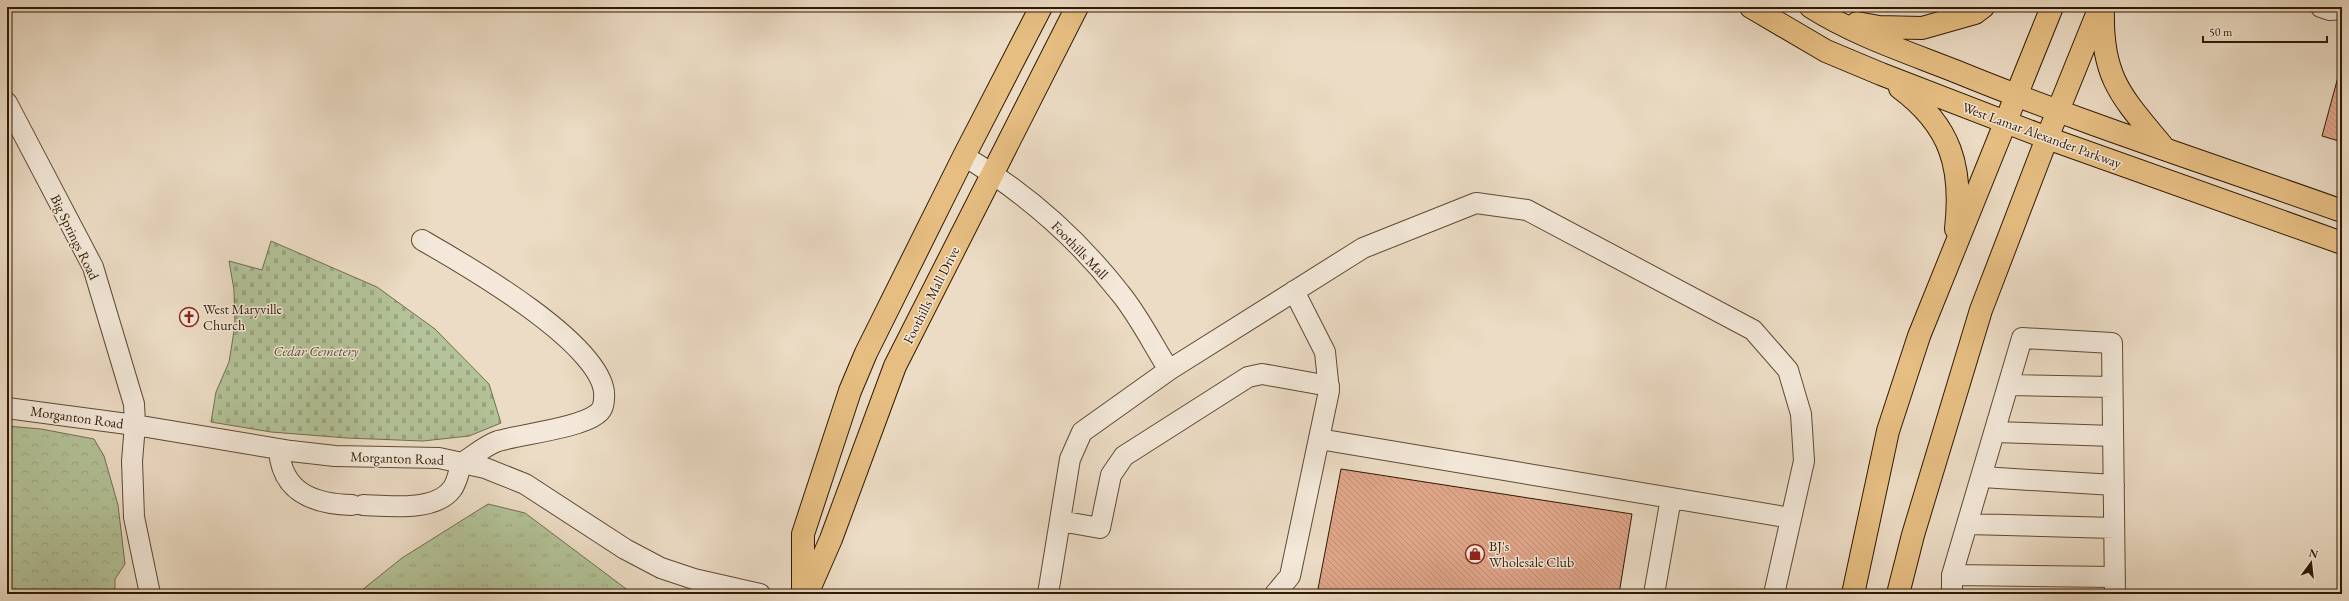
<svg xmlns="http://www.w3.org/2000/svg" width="2349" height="601" viewBox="0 0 2349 601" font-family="'EB Garamond',serif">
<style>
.grass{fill:url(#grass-tufts);stroke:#726e4e}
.forest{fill:url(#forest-crowns);stroke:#726e4e}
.cemetery{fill:url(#cemetery-stones);stroke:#726e4e}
.building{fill:url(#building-back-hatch);stroke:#301903}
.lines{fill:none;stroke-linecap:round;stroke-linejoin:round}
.minor-casing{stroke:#5f4a34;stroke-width:22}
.major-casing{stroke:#301903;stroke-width:24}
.highway-casing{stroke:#301903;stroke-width:24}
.minor{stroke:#f3e8d9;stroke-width:20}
.major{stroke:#e6be82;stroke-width:22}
.highway{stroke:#e6be82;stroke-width:22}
.labels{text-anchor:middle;stroke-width:3;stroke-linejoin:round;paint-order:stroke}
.street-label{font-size:14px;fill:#301903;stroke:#f3e8d9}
.poi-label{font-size:14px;fill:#301903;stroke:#f3e8d9;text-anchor:start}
.park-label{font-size:14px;font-style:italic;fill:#574c30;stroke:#f3e8d9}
</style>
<defs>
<pattern id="grass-tufts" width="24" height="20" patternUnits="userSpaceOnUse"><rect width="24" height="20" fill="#b3c298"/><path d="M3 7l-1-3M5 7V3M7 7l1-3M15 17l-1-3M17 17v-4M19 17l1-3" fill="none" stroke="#9aa681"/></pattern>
<pattern id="forest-crowns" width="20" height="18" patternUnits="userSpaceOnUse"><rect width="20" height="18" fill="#b3c298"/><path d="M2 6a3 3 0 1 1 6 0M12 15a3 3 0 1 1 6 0" fill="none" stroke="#9aa681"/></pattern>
<pattern id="cemetery-stones" width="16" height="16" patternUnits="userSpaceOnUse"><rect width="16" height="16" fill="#b3c298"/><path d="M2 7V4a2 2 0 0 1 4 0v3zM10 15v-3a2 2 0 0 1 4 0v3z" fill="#9aa681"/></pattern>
<pattern id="building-back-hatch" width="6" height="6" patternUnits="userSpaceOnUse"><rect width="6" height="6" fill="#dfa589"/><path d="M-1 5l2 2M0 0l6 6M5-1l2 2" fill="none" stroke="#c08d75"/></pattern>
</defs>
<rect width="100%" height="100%" fill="#ecdcc5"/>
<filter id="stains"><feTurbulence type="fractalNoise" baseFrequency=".005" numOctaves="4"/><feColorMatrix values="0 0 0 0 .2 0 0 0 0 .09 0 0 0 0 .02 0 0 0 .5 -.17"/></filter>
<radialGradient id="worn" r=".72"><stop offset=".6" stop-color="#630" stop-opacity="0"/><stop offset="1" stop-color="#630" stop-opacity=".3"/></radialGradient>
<!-- grass -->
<path class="grass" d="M488 504 525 513 633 594H357L402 558Z"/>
<!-- forest -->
<path class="forest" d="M7 426 41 429 94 439 104 456 118 505 125 564 115 579V594H7Z"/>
<!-- cemetery -->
<path class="cemetery" d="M271 241 377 287 435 329 489 384 501 423 469 436 423 441 347 438 271 432 211 422 216 392 229 362 235 325 234 290 229 261 262 270Z"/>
<!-- building -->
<path class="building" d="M2338 77 2342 78V142L2322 136Z
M1341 469 1632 514 1619 594H1317Z"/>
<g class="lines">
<defs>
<path id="minor" d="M2321 7 2330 10 2342 9
M7 103 93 267 134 404 135 425 132 461 134 517 150 594
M964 156C1023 191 1077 238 1120 293 1139 316 1153 345 1169 370
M2009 385 2112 387
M7 408 135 425 291 451 335 456 439 458 485 468 525 484 625 549 661 568 694 579 760 594
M1995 432 2113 436
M1319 439 1791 518
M279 450C282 493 314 504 352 505
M1982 477 2114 485
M363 505C388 506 435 512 452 489 457 483 459 470 462 463 473 456 486 445 498 441 523 434 579 428 597 414 603 410 604 404 604 398 610 347 462 263 422 240
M1060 521 1100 528 1111 475 1124 456 1248 377 1262 374 1329 386
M1968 524 2114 528
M1952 575 2115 577
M1048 594 1070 459 1082 432 1169 370 1363 248 1476 203 1527 210 1753 330 1788 370 1801 414 1804 461 1774 594
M1275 594 1290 576 1329 391 1325 352 1294 291
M1654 594 1671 498
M1952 594V575L2022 338 2112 343 2115 594"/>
<path id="major" d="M803 594V534L850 391 866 353 964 156 1041 7
M807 594 831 539 895 366 1077 7"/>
<path id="highway" d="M1751 7 1826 51 1881 74 2047 138 2342 243
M1811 7C1855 35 1907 52 1955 71 2082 123 2213 165 2342 211
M2103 10C2101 79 2123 98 2164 148
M1857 23 1879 27 1922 28 1975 13 1983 7
M1900 88C1951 126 1963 167 1956 229
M1853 594 1888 431 1919 336 2052 7
M1898 594 1913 535 1981 310 2047 138 2100 7"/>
</defs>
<!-- minor casing -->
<use href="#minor" class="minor-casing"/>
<!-- major casing -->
<use href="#major" class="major-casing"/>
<!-- highway casing -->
<use href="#highway" class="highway-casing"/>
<!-- minor -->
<use href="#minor" class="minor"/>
<!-- major -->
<use href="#major" class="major"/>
<!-- highway -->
<use href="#highway" class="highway"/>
</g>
<!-- icons -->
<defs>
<symbol id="church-ring" viewBox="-11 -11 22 22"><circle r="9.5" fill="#f3e8d9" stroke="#8f2418" stroke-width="1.5"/><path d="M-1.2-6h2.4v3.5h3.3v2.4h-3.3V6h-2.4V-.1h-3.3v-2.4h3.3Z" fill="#8f2418"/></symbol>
<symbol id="shop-ring" viewBox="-11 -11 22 22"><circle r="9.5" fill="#f3e8d9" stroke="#8f2418" stroke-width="1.5"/><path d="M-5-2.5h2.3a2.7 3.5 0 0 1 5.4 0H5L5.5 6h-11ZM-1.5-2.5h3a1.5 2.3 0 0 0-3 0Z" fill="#8f2418"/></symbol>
</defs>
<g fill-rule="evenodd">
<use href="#church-ring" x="178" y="306" width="22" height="22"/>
<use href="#shop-ring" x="1464" y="543" width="22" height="22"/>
</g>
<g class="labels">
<!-- street labels -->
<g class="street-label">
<text transform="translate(2042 135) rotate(20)" y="5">West Lamar Alexander Parkway</text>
<text transform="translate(75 237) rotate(64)" y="5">Big Springs Road</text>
<text transform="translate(1080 250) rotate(46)" y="5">Foothills Mall</text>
<text transform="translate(931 295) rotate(-63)" y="5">Foothills Mall Drive</text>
<text transform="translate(77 417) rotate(8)" y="5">Morganton Road</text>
<text transform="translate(397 458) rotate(2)" y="5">Morganton Road</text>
</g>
<!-- poi labels -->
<g class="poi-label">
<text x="203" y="314">West Maryville<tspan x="203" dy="16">Church</tspan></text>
<text x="1489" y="551">BJ's<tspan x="1489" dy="16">Wholesale Club</tspan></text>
</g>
<!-- park labels -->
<g class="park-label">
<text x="316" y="356">Cedar Cemetery</text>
</g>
</g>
<!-- margin -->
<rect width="2349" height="601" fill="none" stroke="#ecdcc5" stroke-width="24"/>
<rect x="8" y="8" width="2333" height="585" fill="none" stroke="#301903" stroke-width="2"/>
<rect x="12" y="12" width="2325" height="577" fill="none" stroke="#301903"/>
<!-- north arrow -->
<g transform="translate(2311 563) rotate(15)" stroke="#f3e8d9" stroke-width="3" paint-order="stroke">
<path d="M0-3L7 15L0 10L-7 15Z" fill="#301903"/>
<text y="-6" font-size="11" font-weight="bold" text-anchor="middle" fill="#301903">N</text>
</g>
<!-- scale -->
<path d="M2203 36v6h124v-6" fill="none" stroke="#301903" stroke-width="2"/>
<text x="2209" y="36" font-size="12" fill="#301903" stroke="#f3e8d9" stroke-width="3" paint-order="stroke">50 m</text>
<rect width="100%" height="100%" filter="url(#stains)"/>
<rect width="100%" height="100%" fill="url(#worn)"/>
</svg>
